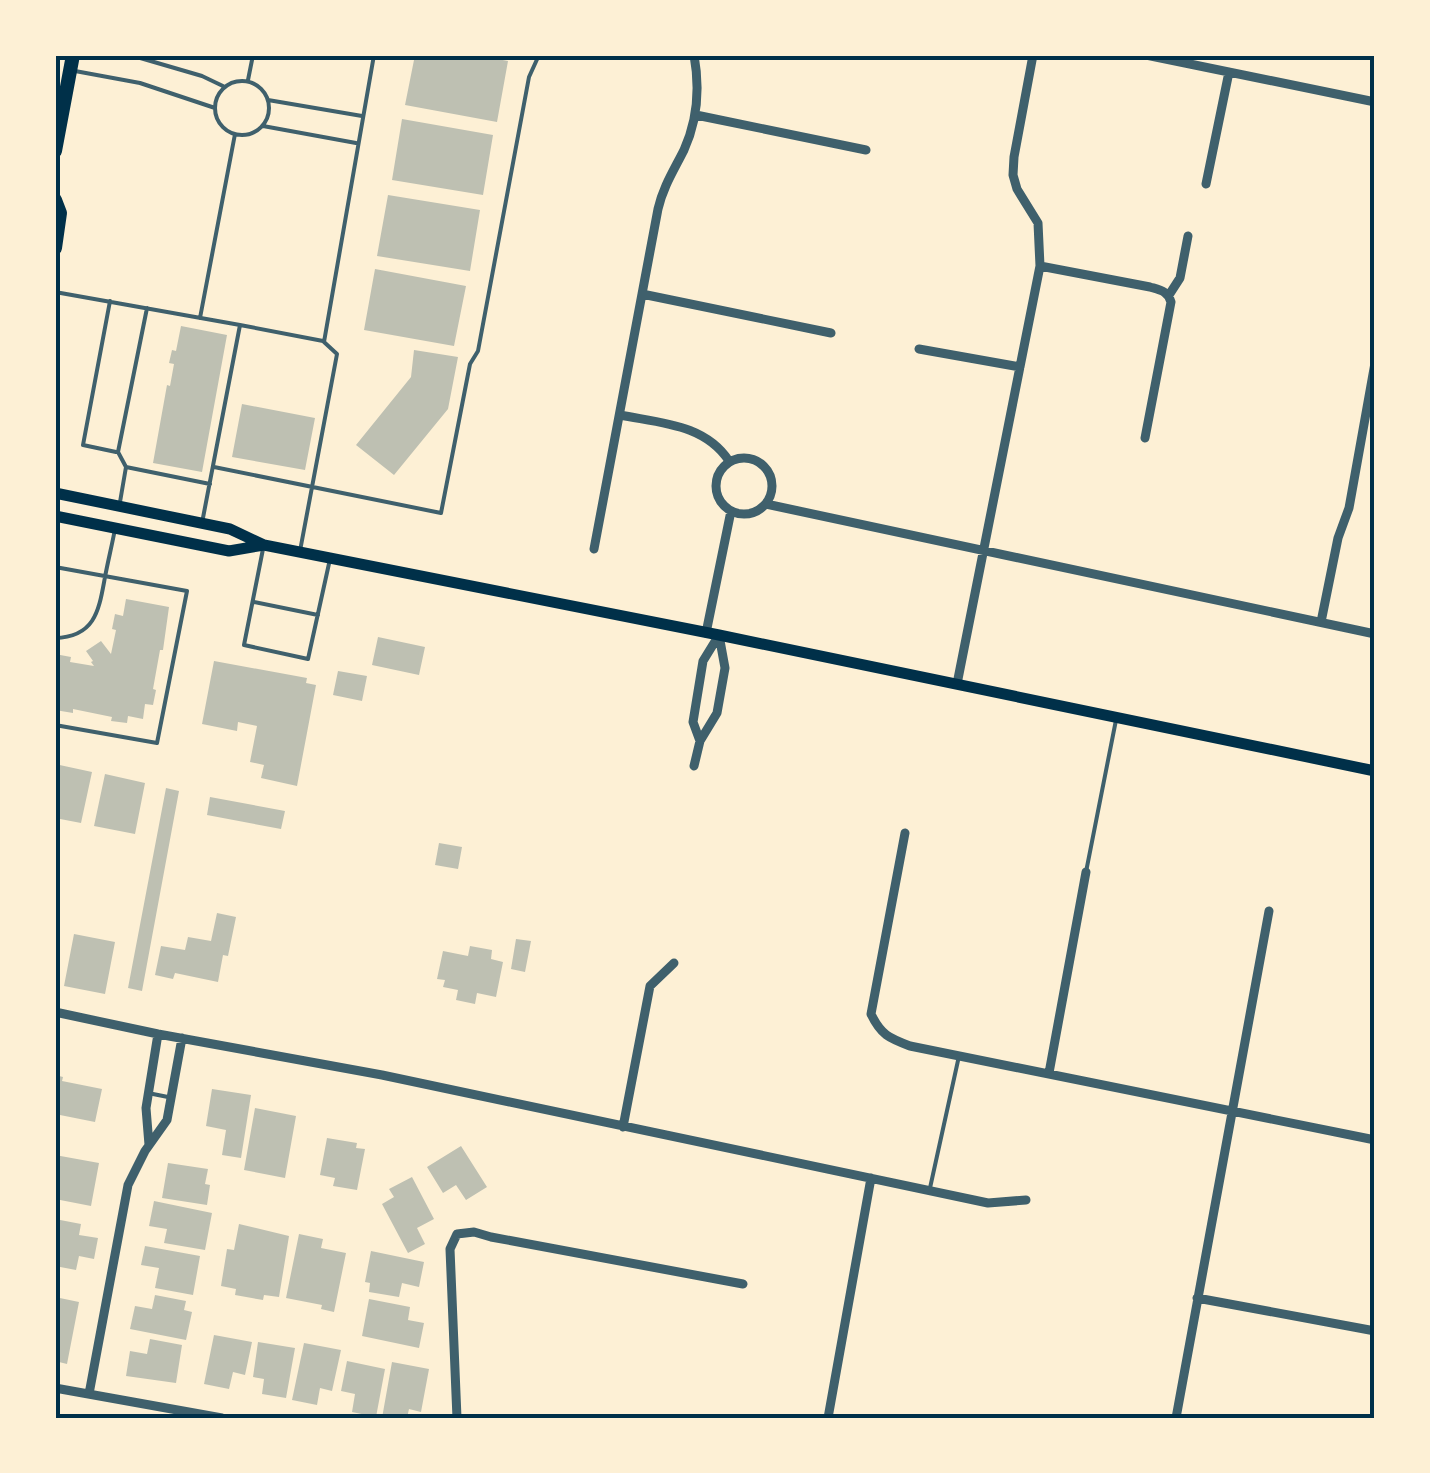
<svg xmlns="http://www.w3.org/2000/svg" width="1430" height="1473" viewBox="0 0 1430 1473" font-family="Rubik,sans-serif">
<style>
.building{fill:#bec0b2}
.lines{fill:none;stroke-linecap:round;stroke-linejoin:round}
.service{stroke:#3f606c;stroke-width:4}
.minor{stroke:#3f606c;stroke-width:9}
.secondary{stroke:#003049;stroke-width:11}
.primary{stroke:#003049;stroke-width:14}
.neatline{fill:none;stroke:#003049;stroke-width:4}
</style>
<rect width="100%" height="100%" fill="#fdf0d5"/>
<!-- building -->
<path class="building" d="M415 55H476L508 61 497 122 405 105Z
M402 119 493 135 483 195 392 180Z
M388 195 480 210 470 271 377 256Z
M375 269 466 286 454 346 364 330Z
M181 326 227 335 202 472 153 463 167 385 170 386 174 364 169 363 172 350 176 351Z
M414 350 458 357 448 409 394 475 356 445 411 377Z
M242 404 315 418 305 470 232 457Z
M126 599 169 607 163 650H160L153 689 156 690 153 705 145 704 143 719 128 716 127 723 111 721 112 717 73 709V713L55 710V654L71 657 70 662 94 666 91 662 93 661 86 651 101 641 111 654 116 630 112 629 115 614 123 616Z
M378 637 425 647 419 675 372 665Z
M214 661 307 678 306 683 316 685 297 786 261 778 264 765 250 762 257 726 238 722 237 731 202 724Z
M338 671 367 676 362 701 333 695Z
M55 764 92 772 81 823 55 818Z
M105 774 145 783 135 834 94 826Z
M166 788 179 791 142 991 128 988Z
M210 797 285 811 281 829 207 815Z
M439 843 462 847 458 869 435 865Z
M217 913 236 917 228 956 223 955 218 982 175 973 173 979 155 975 161 946 185 950 188 937 211 941Z
M74 934 115 942 105 994 64 986Z
M516 939 531 941 525 972 511 969Z
M470 946 492 950 491 959 503 962 496 997 477 993 475 1004 456 1000 458 990 443 987 445 980 437 979 443 951 468 956Z
M55 1075 63 1077 62 1081 102 1089 95 1122 55 1114Z
M212 1089 251 1095 241 1158 222 1155 226 1130 206 1126Z
M255 1108 296 1116 285 1178 244 1170Z
M327 1138 357 1143 356 1148 365 1149 357 1190 333 1186 335 1178 320 1175Z
M461 1146 487 1187 466 1200 456 1185 443 1193 427 1167Z
M55 1155 99 1163 91 1206 55 1199Z
M168 1163 208 1169 205 1184 210 1185 207 1205 162 1198Z
M412 1177 434 1219 417 1228 425 1244 408 1253 382 1204 394 1197 389 1189Z
M154 1201 212 1213 205 1250 164 1243 167 1229 149 1226Z
M55 1219 81 1224 79 1235 98 1238 94 1259 79 1256 76 1270 55 1266Z
M239 1224 289 1236 279 1297 264 1295 263 1300 235 1295 236 1289 221 1286 227 1249 234 1250Z
M299 1234 323 1239 321 1248 346 1253 334 1312 321 1309 322 1305 286 1298Z
M145 1246 200 1256 193 1295 155 1288 159 1268 141 1265Z
M371 1251 424 1262 419 1287 402 1283 399 1297 369 1292 370 1283 365 1282Z
M155 1295 186 1301 184 1310 192 1312 186 1340 130 1329 135 1306 152 1309Z
M55 1297 79 1302 67 1364 55 1361Z
M369 1299 410 1307 408 1320 424 1323 419 1348 362 1336Z
M214 1335 252 1342 245 1375 233 1372 229 1389 204 1384Z
M150 1339 182 1345 176 1383 126 1376 130 1351 147 1354Z
M258 1342 295 1348 286 1398 262 1394 264 1379 253 1377Z
M304 1343 341 1350 332 1391 320 1388 317 1405 292 1400Z
M347 1361 385 1369 376 1417 352 1412 355 1394 341 1391Z
M392 1362 429 1369 421 1412 409 1409 407 1418H382Z"/>
<g class="lines">
<!-- service -->
<path class="service" d="M130 55 202 76 225 87
M75 71 140 83 215 108
M248 80 253 55
M215 108a27 27 0 1 1 54 0a27 27 0 1 1-54 0Z
M268 100 362 116
M263 126 356 143
M55 292 240 325
M110 301 83 445 116 452
M200 318 235 134
M126 467 210 484
M214 467 441 513 470 364 478 351 529 77 539 55
M120 502 126 467 118 452 147 308
M202 523 240 325 323 341
M263 549 244 645 308 659 330 559
M300 551 337 354 324 342 374 55
M55 567 187 591 157 743 55 725
M254 602 318 615
M55 638C96 637 99 609 105 577 108 561 112 545 115 529
M1086 872 1116 720
M148 1093 168 1097
M930 1188 959 1056"/>
<!-- minor -->
<path class="minor" d="M1146 55 1375 102
M696 115 866 150
M1206 184 1229 72
M1040 266 1150 287C1160 290 1168 291 1171 302L1145 438
M642 294 831 333
M1169 295 1180 278 1188 236
M919 349 1020 367
M620 415C660 423 705 424 729 461
M716 486a28 28 0 1 1 56 0a28 28 0 1 1-56 0Z
M766 504 1375 634
M594 549 658 209C663 187 674 170 684 150 698 119 700 88 694 55
M1321 622 1338 538 1349 508 1375 363
M706 633 731 511
M957 684 1040 266 1038 223 1017 189 1013 175 1014 157 1033 55
M700 741 693 722 703 661 719 635
M694 766 700 741 717 713 725 668 719 635
M905 833 871 1014C881 1035 889 1038 910 1046L1375 1140
M55 1012 158 1034 382 1075 988 1203 1026 1200
M1049 1073 1086 872
M623 1127 650 986 674 963
M149 1145 146 1108 158 1034
M1197 1298 1375 1331
M55 1388 222 1418
M89 1394 128 1185 145 1151 167 1120 182 1038
M457 1418 450 1249 457 1234 474 1232 491 1237 743 1284
M828 1418 871 1178
M1176 1418 1269 911"/>
<!-- secondary -->
<path class="secondary" d="M55 493 230 529 264 545 719 635 1375 771
M55 516 229 551 264 545"/>
<!-- primary -->
<path class="primary" d="M55 151 73 55
M55 200 60 213 55 248"/>
</g>
<!-- border -->
<rect width="1430" height="1473" fill="none" stroke="#fdf0d5" stroke-width="115"/>
<rect x="58" y="58" width="1314" height="1358" class="neatline"/>
</svg>
